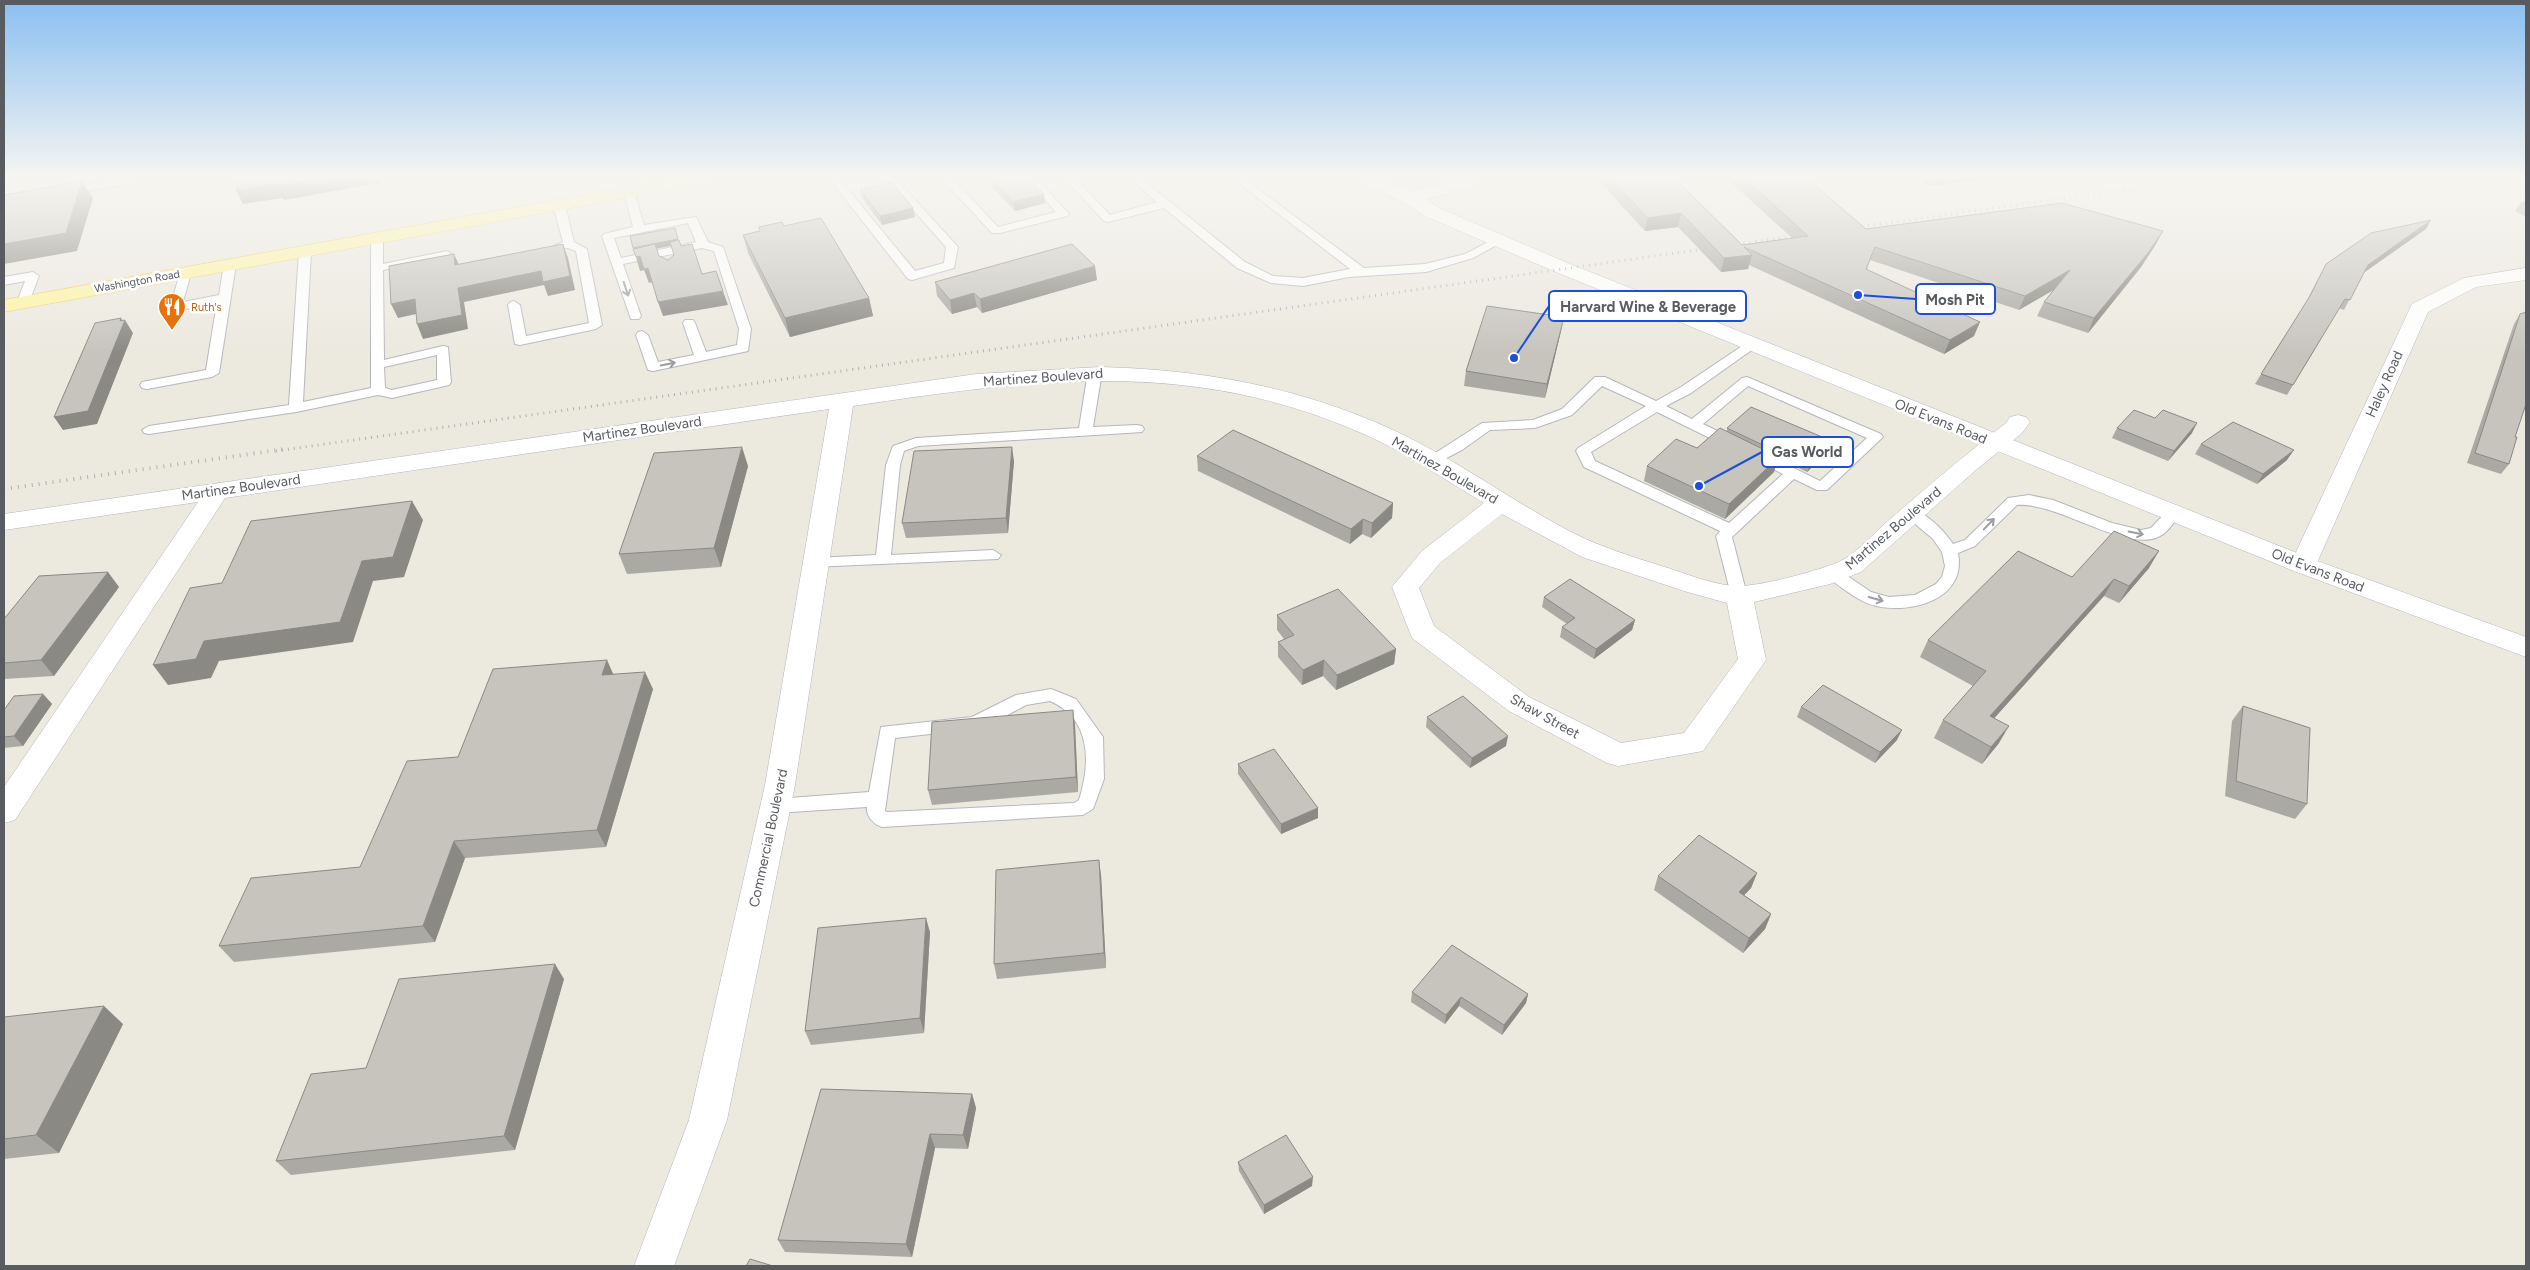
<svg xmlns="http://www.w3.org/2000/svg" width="2530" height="1270" viewBox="0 0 2530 1270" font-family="Figtree,sans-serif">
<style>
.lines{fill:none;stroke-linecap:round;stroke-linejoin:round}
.lane-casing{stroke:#b5b7bd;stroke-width:2}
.street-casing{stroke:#b5b7bd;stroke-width:1}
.secondary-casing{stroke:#b5b9bf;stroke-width:1}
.primary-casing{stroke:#efcb55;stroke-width:1}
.lane{fill:#fff;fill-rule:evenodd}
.street{fill:#fff;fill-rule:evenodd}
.secondary{fill:#fff;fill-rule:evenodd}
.primary{fill:#fef4a2;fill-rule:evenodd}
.rail-far1{stroke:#b1b2b2;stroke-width:3;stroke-dasharray:1 5;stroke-linecap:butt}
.rail{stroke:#b1b2b2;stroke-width:4;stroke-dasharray:1 6;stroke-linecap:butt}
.wall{fill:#aaa9a3}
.shaded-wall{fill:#8b8984}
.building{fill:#c6c4bd;stroke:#8b8984}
.oneway{stroke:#9b9da0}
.labels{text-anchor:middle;stroke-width:5;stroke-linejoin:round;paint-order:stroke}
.far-street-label{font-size:11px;fill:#585c61;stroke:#fff}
.far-food-label{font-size:11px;fill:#c56008;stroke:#fff;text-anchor:start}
.street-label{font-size:14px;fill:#585c61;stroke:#fff}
.leader{fill:none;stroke:#1d4ed8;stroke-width:2}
.callout-dot{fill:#1d4ed8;stroke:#fff;stroke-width:2}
.callout{fill:#fff;stroke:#1d4ed8;stroke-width:2}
.callout-label{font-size:15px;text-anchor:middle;font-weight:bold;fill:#585c61}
</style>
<rect width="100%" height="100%" fill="#ece9df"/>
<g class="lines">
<defs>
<path id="lane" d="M4 177H12L8 187 4 188Z
M137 177H160L155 180 65 194 60 191 65 188Z
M635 177H645L650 189 649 191H641Z
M828 177H838L915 271 944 263 946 247 884 177H894L958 247 954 268 912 280 908 279Z
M940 177H951L998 227 1056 212 1025 177H1035L1069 214 1067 216 1000 233H992Z
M1063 177H1074L1110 215 1157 202 1128 177H1139L1245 262 1273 276 1303 278 1350 269 1231 177H1242L1364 268 1425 264 1465 254 1494 239 1498 238 1504 241 1473 258 1426 272 1349 277 1303 286 1271 283 1237 268 1164 208 1108 222 1104 221Z
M629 189 634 192 644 225 696 217 708 242 723 247 751 329 748 351 653 371 648 370 636 335 638 332 642 331 648 335 658 362 694 355 683 323 685 320H693L695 323 706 352 737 345 739 329 714 251 702 248 623 264 641 316 639 319H631L602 236 604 234 633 227 624 192ZM688 223 696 242 621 258 614 238Z
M559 202 565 205 574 242 587 249 602 325 596 329 520 345 515 344 508 305 510 302 514 301 520 305 526 336 589 323 576 251 568 248 560 249 554 246 563 242 553 205Z
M377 235 383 238V264L447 251 453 255 447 259 383 270 384 360 443 346 448 347 451 382 449 385 392 398 378 395 296 412 149 434 144 433 142 430 149 426 289 405 299 251 305 247 311 251 303 402 371 388V238ZM437 355V380L392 390 385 388 384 367Z
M230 260 236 264 219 373 212 377 147 389 142 388 140 385 142 382 206 370 217 303 176 311 170 307 181 270H189L191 273 183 302 219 295 224 264Z
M33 272 39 276 29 302 27 305H19L17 302 25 281 4 285V277Z
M1751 340 1757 344 1756 347 1691 393 1666 406 1692 419 1742 378 1747 377 1881 434 1883 437 1827 490H1817L1794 479 1732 537 1747 595 1745 599H1733L1731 595 1716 536 1720 531 1584 467 1576 451 1578 448 1646 406 1602 386 1572 415 1535 428 1490 430 1462 450 1435 464H1425L1423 461 1482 423 1533 420 1562 409 1595 377H1605L1656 401 1681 387ZM1748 386 1867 438 1820 481 1763 453H1753L1751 456 1753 459 1783 474 1729 523 1595 461 1591 452 1657 412 1726 446H1736L1738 443 1736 440 1703 424Z
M1095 368 1102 372 1093 427 1137 425 1142 426 1144 429 1142 432 918 446 904 451 900 465 891 555 993 550 1001 555 998 559 810 567 807 563 815 558 876 555 886 465 893 446 916 438 1079 428 1088 372Z
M2029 495 2053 500 2112 523 2141 530 2151 528 2168 510H2178L2180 513C2176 520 2168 532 2160 536 2127 554 2059 502 2017 505L1975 546 1958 553C1967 599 1912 614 1876 606 1863 603 1852 595 1842 588 1837 584 1831 581 1827 575L1830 571H1840L1871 592 1889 597 1915 595 1936 584 1942 577 1945 566 1942 552 1933 539 1907 517 1905 514 1907 511C1923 507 1945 532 1953 544L1965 540 2008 498Z
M1051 689 1076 699 1103 737 1104 779 1093 809 1083 815 882 827C873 824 866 816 867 807L776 813 770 811 767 806 770 801 776 799 869 792 881 727 972 717 1016 695ZM1050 701C1091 719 1091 762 1079 800L1074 803 887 812 885 811 895 738 974 729 1002 718 1026 705Z"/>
<path id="street" d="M1462 177H1489L1486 181 1411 204 1404 202 1402 198 1404 194Z
M2526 268V280L2476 287 2428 312 2316 565 2312 571 2303 574 2294 571 2290 565 2412 304 2464 278Z
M1100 367C1195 369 1287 385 1375 422 1445 451 1506 498 1573 533 1603 548 1636 558 1668 568 1690 575 1713 585 1736 586 1759 587 1817 571 1839 562 1857 553 1874 533 1889 520 1927 487 1966 454 2006 423L2010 417 2018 415 2026 417 2030 422 2022 433 1977 469 1861 572 1830 584 1754 602 1766 660 1703 751 1618 766 1607 763 1509 711 1412 638 1392 587 1422 551 1484 503C1445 480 1407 453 1366 435 1192 357 1034 379 853 406L795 785 727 1120 674 1266H634L689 1120 765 785 829 409 225 498 15 820 4 823V787L198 502 4 530V514L976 374ZM1502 514 1582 557 1684 591 1727 603 1738 659 1684 733 1621 743 1529 697 1434 626 1419 588 1440 563Z"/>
<path id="secondary" d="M1356 177H1379L1418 194 1439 208 1570 264 2312 559 2526 637V657L2294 571 1556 272 1425 216 1404 202 1359 181Z"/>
<path id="primary" d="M685 177H722L719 181 713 182 4 312V300Z"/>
</defs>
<!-- lane casing -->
<use href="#lane" class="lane-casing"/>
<!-- street casing -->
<use href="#street" class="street-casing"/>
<!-- secondary casing -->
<use href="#secondary" class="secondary-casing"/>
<!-- primary casing -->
<use href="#primary" class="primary-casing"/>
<!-- lane -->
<use href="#lane" class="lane"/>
<!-- street -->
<use href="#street" class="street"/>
<!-- secondary -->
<use href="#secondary" class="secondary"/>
<!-- primary -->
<use href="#primary" class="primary"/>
<!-- rail-far1 -->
<path class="rail-far1" d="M1850 228 2221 177
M276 451 1803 235"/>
<!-- rail -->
<path class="rail" d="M4 489 285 449"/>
</g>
<!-- wall -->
<path class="wall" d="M1174 177H1197L1180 181Z
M1599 177H1673L1742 245 1792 238 1725 177H1805L1866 229 2156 244 2141 267 2088 333 2037 316 2044 302 2053 290 2019 310 1870 260 1867 270 1974 336 1944 354 1749 265 1748 269 1721 272 1678 227 1645 231 1598 180Z
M1917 177H1999L1930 186Z
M991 178 1045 203 1015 211 992 187Z
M860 189 913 208 915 217 882 225 862 198Z
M2526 202V217L2515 211 2521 203Z
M784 226 869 298 873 316 790 337 748 253 743 235 760 231 759 227Z
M2426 229 2363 273 2344 310 2339 308 2287 395 2255 384 2306 302 2326 264Z
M1097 280 982 313 977 307 952 314 937 296 935 282Z
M2520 314 2515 437 2509 464 2501 474 2467 463 2514 324Z
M1561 331 1545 398 1464 386 1466 371Z
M1727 428 1833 447 1807 472 1778 458 1774 472 1725 519 1644 481 1647 466 1697 448 1727 431Z
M2117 428 2192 433 2168 461 2112 438Z
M2201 444 2287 460 2257 484 2195 454Z
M1197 456 1393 503 1392 518 1371 538 1362 534 1350 544 1198 471Z
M1014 461 1008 533 906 538 902 523Z
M748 466 721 567 627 574 619 554Z
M2149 568 2119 603 2104 596 1994 718 1999 743 1982 764 1934 738 1943 720 1973 686 1920 657 1928 640 2072 577Z
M119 587 54 676 4 679V619Z
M1544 597 1635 620 1632 630 1594 659 1560 637 1562 627 1567 624 1542 607Z
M1277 615 1396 649 1394 664 1336 690 1323 676 1302 685 1278 657V642L1284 639 1277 630Z
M613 674 653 689 606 847 465 858 435 942 234 962 219 946 360 867 458 757Z
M43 694 52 704 23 746 4 748V710Z
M2243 706 2307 804 2295 819 2225 796 2232 721Z
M1801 707 1897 740 1875 763 1797 717Z
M1427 717 1506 746 1470 768 1426 727Z
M1075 725 1078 792 932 805 928 790Z
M1238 764 1318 808V818L1281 834 1238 774Z
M1757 873 1751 888 1744 895 1771 914 1765 929 1743 953 1654 890 1658 876Z
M1101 875 1106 968 997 979 994 964Z
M930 932 924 1033 811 1045 805 1031Z
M564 979 515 1150 291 1175 276 1161 366 1068Z
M1412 992 1528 994 1526 1003 1502 1035 1459 1006 1445 1024 1411 1002Z
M4 1017 123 1024 59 1153 4 1159Z
M972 1094 976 1108 968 1149 935 1148 912 1257 785 1252 778 1240Z
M1238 1162 1312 1186 1264 1214 1239 1171Z"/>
<!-- shaded-wall -->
<path class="shaded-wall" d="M334 177H380L379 183 284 200 283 198 243 204 236 190Z
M1180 177H1197L1180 181Z
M1934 177H1999L1930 186Z
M82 181 93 198 77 251 4 264V244Z
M1044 194 1045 203 1015 211 1013 202Z
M913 208 915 217 882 225 880 216Z
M1681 213 1678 227 1645 231 1648 218Z
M2431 220 2426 229 2362 274 2368 265Z
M2163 231 2156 244 2141 267 2088 333 2094 318Z
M678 239 680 244 635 253 633 248Z
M563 244 568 258 575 290 548 296 544 285 464 302 468 329 423 339 417 324 458 288Z
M454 254 460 267 455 265Z
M1752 255 1748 269 1721 272 1724 258Z
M640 256 648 268 653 282 649 283 644 270 640 271 636 257Z
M1095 266 1097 280 982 313 980 299Z
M2070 270 2064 284 2019 310 2025 296Z
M723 291 728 305 663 316 658 302Z
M974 293 977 307 952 314 950 300Z
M869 298 873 316 790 337 785 318Z
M415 299 421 313 398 318 391 304Z
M1564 317 1561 331 1545 398 1547 384Z
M121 318 124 323 125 320 133 333 97 424 63 430 54 417 120 321Z
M1980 322 1974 336 1944 354 1950 340Z
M2197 423 2192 433 2168 461 2174 451Z
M1834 442 1833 447 1807 472 1809 467Z
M742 447 748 466 721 567 714 548Z
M1012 447 1014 461 1008 533 1006 518Z
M2294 450 2287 460 2257 484 2263 474Z
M1779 457 1774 472 1725 519 1729 504Z
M412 501 423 520 404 577 373 581 353 642 219 661 211 678 168 685 153 665 204 641Z
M1393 503 1392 518 1371 538 1372 523Z
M1363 519 1362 534 1350 544 1351 529Z
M2159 551 2149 568 2119 603 2129 586Z
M108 572 119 587 54 676 41 660Z
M2114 579 2104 596 1981 733 1990 716Z
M1635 620 1632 630 1594 659 1596 649Z
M1396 649 1394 664 1336 690 1337 675Z
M607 660 615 678 602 675Z
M1324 660 1323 676 1302 685 1303 670Z
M645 672 653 689 606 847 597 830Z
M43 694 52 704 23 746 14 736Z
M1073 710 1075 725 1078 792 1076 777Z
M2009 726 1999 743 1982 764 1991 747Z
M1902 730 1897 740 1875 763 1880 752Z
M1508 736 1506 746 1470 768 1472 758Z
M1318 808V818L1281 834V824Z
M454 841 465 858 435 942 423 926Z
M1099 860 1101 875 1106 968 1104 953Z
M1757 873 1751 888 1733 907 1739 892Z
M1771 914 1765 929 1743 953 1749 938Z
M926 918 930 932 924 1033 920 1018Z
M555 964 564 979 515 1150 504 1136Z
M1528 994 1526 1003 1502 1035 1504 1025Z
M1461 997 1459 1006 1445 1024 1446 1015Z
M104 1006 123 1024 59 1153 36 1135Z
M972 1094 976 1108 968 1149 963 1135Z
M930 1134 935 1148 912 1257 906 1244Z
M1313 1177 1312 1186 1264 1214V1205Z"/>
<!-- building -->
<path class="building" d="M240 177H334L277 186 278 184 236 190Z
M996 177H1028L1044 194 1013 202 991 178Z
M1609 177H1673L1742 245 1808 236 1743 177H1805L1866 229 2062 203 2163 231 2148 253 2094 318 2044 302 2070 270 2025 296 1875 247 1866 269 1980 322 1950 340 1744 247 1752 255 1724 258 1681 213 1648 218Z
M82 181 66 233 4 244V195Z
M892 182 913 208 880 216 860 189Z
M2526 202V206L2521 203Z
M821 218 869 298 785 318 743 235 760 231 759 227 782 222 784 226Z
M2431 220 2368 265 2350 300 2345 299 2293 385 2261 374 2310 296 2326 264 2371 233Z
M675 228 678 239 633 248 630 236Z
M679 240 681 246 692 244 702 274 716 271 723 291 658 302 648 268 644 269 640 256 636 257 633 249 655 244 659 256 668 260 674 255 670 242Z
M563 244 570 276 543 282 541 271 458 288 462 315 417 324 415 299 391 304 389 266 454 254 455 265Z
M1072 244 1095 266 980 299 974 293 950 300 935 282Z
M1487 306 1564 317 1547 384 1466 371Z
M2526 312V404L2515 437H2517L2509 464 2475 453 2520 314Z
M121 318 120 321 125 320 88 411 54 417 95 323Z
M1751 407 1834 442 1809 467 1727 428Z
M2134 410 2155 418 2163 410 2197 423 2174 451 2117 428Z
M2233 422 2294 450 2263 474 2201 444Z
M1720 428 1779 457 1729 504 1647 466 1676 439 1697 448Z
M1233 430 1393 503 1372 523 1363 519 1351 529 1197 456Z
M742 447 714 548 619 554 654 453Z
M1012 447 1006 518 902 523 914 451Z
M412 501 393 557 362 561 340 622 204 641 196 659 153 665 190 588 222 583 251 521Z
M2114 531 2159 551 2129 586 2114 579 1990 716 2009 726 1991 747 1943 720 1986 671 1928 640 2018 551 2072 577Z
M108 572 41 660 4 663V619L39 576Z
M1570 579 1635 620 1596 649 1562 627 1575 618 1544 597Z
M1338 589 1396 649 1337 675 1324 660 1303 670 1278 642 1294 635 1277 615Z
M607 660 602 675 645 672 597 830 454 841 423 926 219 946 251 878 360 867 407 761 458 757 493 669Z
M1823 685 1902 730 1880 752 1801 707Z
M43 694 14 736 4 737V710L14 696Z
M1463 696 1508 736 1472 758 1427 717Z
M2243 706 2310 728 2307 804 2236 781Z
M1073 710 1076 777 928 790 932 722Z
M1274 749 1318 808 1281 824 1238 764Z
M1699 835 1757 873 1739 892 1771 914 1749 938 1658 876Z
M1099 860 1104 953 994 964 996 870Z
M926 918 920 1018 805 1031 818 928Z
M1452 945 1528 994 1504 1025 1461 997 1446 1015 1412 992Z
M555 964 504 1136 276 1161 311 1074 366 1068 399 979Z
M104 1006 36 1135 4 1139V1017Z
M821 1089 972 1094 963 1135 930 1134 906 1244 778 1240Z
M1286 1135 1313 1177 1264 1205 1238 1162Z
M750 1259 773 1266H746Z"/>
<!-- one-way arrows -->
<defs><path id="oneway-shaft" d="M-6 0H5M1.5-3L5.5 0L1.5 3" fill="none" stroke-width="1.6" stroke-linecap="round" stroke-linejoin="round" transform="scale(1.25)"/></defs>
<g class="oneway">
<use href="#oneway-shaft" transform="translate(626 289) rotate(72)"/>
<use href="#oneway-shaft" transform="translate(668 364) rotate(-11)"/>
<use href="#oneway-shaft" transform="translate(1989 524) rotate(-46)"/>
<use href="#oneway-shaft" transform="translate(2136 533) rotate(11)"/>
<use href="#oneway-shaft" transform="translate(1876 599) rotate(16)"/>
</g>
<!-- sky -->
<linearGradient id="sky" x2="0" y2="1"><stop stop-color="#8abff1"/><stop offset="0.5" stop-color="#f6f5f1"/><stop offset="1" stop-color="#f6f5f1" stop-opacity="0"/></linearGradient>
<rect width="2530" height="354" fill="url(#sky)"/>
<!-- icons -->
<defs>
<symbol id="restaurant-pin" viewBox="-11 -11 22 30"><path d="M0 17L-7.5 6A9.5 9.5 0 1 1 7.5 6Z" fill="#e8710a" stroke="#fff"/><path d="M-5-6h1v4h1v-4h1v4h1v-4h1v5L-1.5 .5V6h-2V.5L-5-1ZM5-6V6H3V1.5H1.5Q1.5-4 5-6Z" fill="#fff"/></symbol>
</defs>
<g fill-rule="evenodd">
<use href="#restaurant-pin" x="156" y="291" width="32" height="43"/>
</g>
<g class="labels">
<!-- far-street labels -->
<g class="far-street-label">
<text transform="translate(137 281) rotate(-10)" y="4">Washington Road</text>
</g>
<!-- far-food labels -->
<g class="far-food-label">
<text x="191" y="311">Ruth's</text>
</g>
<!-- street labels -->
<g class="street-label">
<text transform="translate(1043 377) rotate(-4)" y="5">Martinez Boulevard</text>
<text transform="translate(2384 384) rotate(-66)" y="5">Haley Road</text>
<text transform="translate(1941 421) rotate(22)" y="5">Old Evans Road</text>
<text transform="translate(642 429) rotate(-8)" y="5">Martinez Boulevard</text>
<text transform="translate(1445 470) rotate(30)" y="5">Martinez Boulevard</text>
<text transform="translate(241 487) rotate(-8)" y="5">Martinez Boulevard</text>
<text transform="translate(1893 528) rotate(-40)" y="5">Martinez Boulevard</text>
<text transform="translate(2318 570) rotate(21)" y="5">Old Evans Road</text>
<text transform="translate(1545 716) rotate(29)" y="5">Shaw Street</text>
<text transform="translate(768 838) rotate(-78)" y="5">Commercial Boulevard</text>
</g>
</g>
<!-- callouts -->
<path class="leader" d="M1858 295L1916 299M1514 358L1549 306M1699 486L1762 452"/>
<g class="callout-dot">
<circle cx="1858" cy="295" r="5"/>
<circle cx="1514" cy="358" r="5"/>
<circle cx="1699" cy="486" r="5"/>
</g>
<g class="callout">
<rect x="1916" y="284" width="79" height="30" rx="5"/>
<rect x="1549" y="291" width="197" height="30" rx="5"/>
<rect x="1762" y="437" width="91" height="30" rx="5"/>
</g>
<g class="callout-label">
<text x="1955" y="305">Mosh Pit</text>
<text x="1648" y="312">Harvard Wine &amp; Beverage</text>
<text x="1807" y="457">Gas World</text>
</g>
<!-- border -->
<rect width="2530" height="1270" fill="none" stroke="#585c61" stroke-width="10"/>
</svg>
